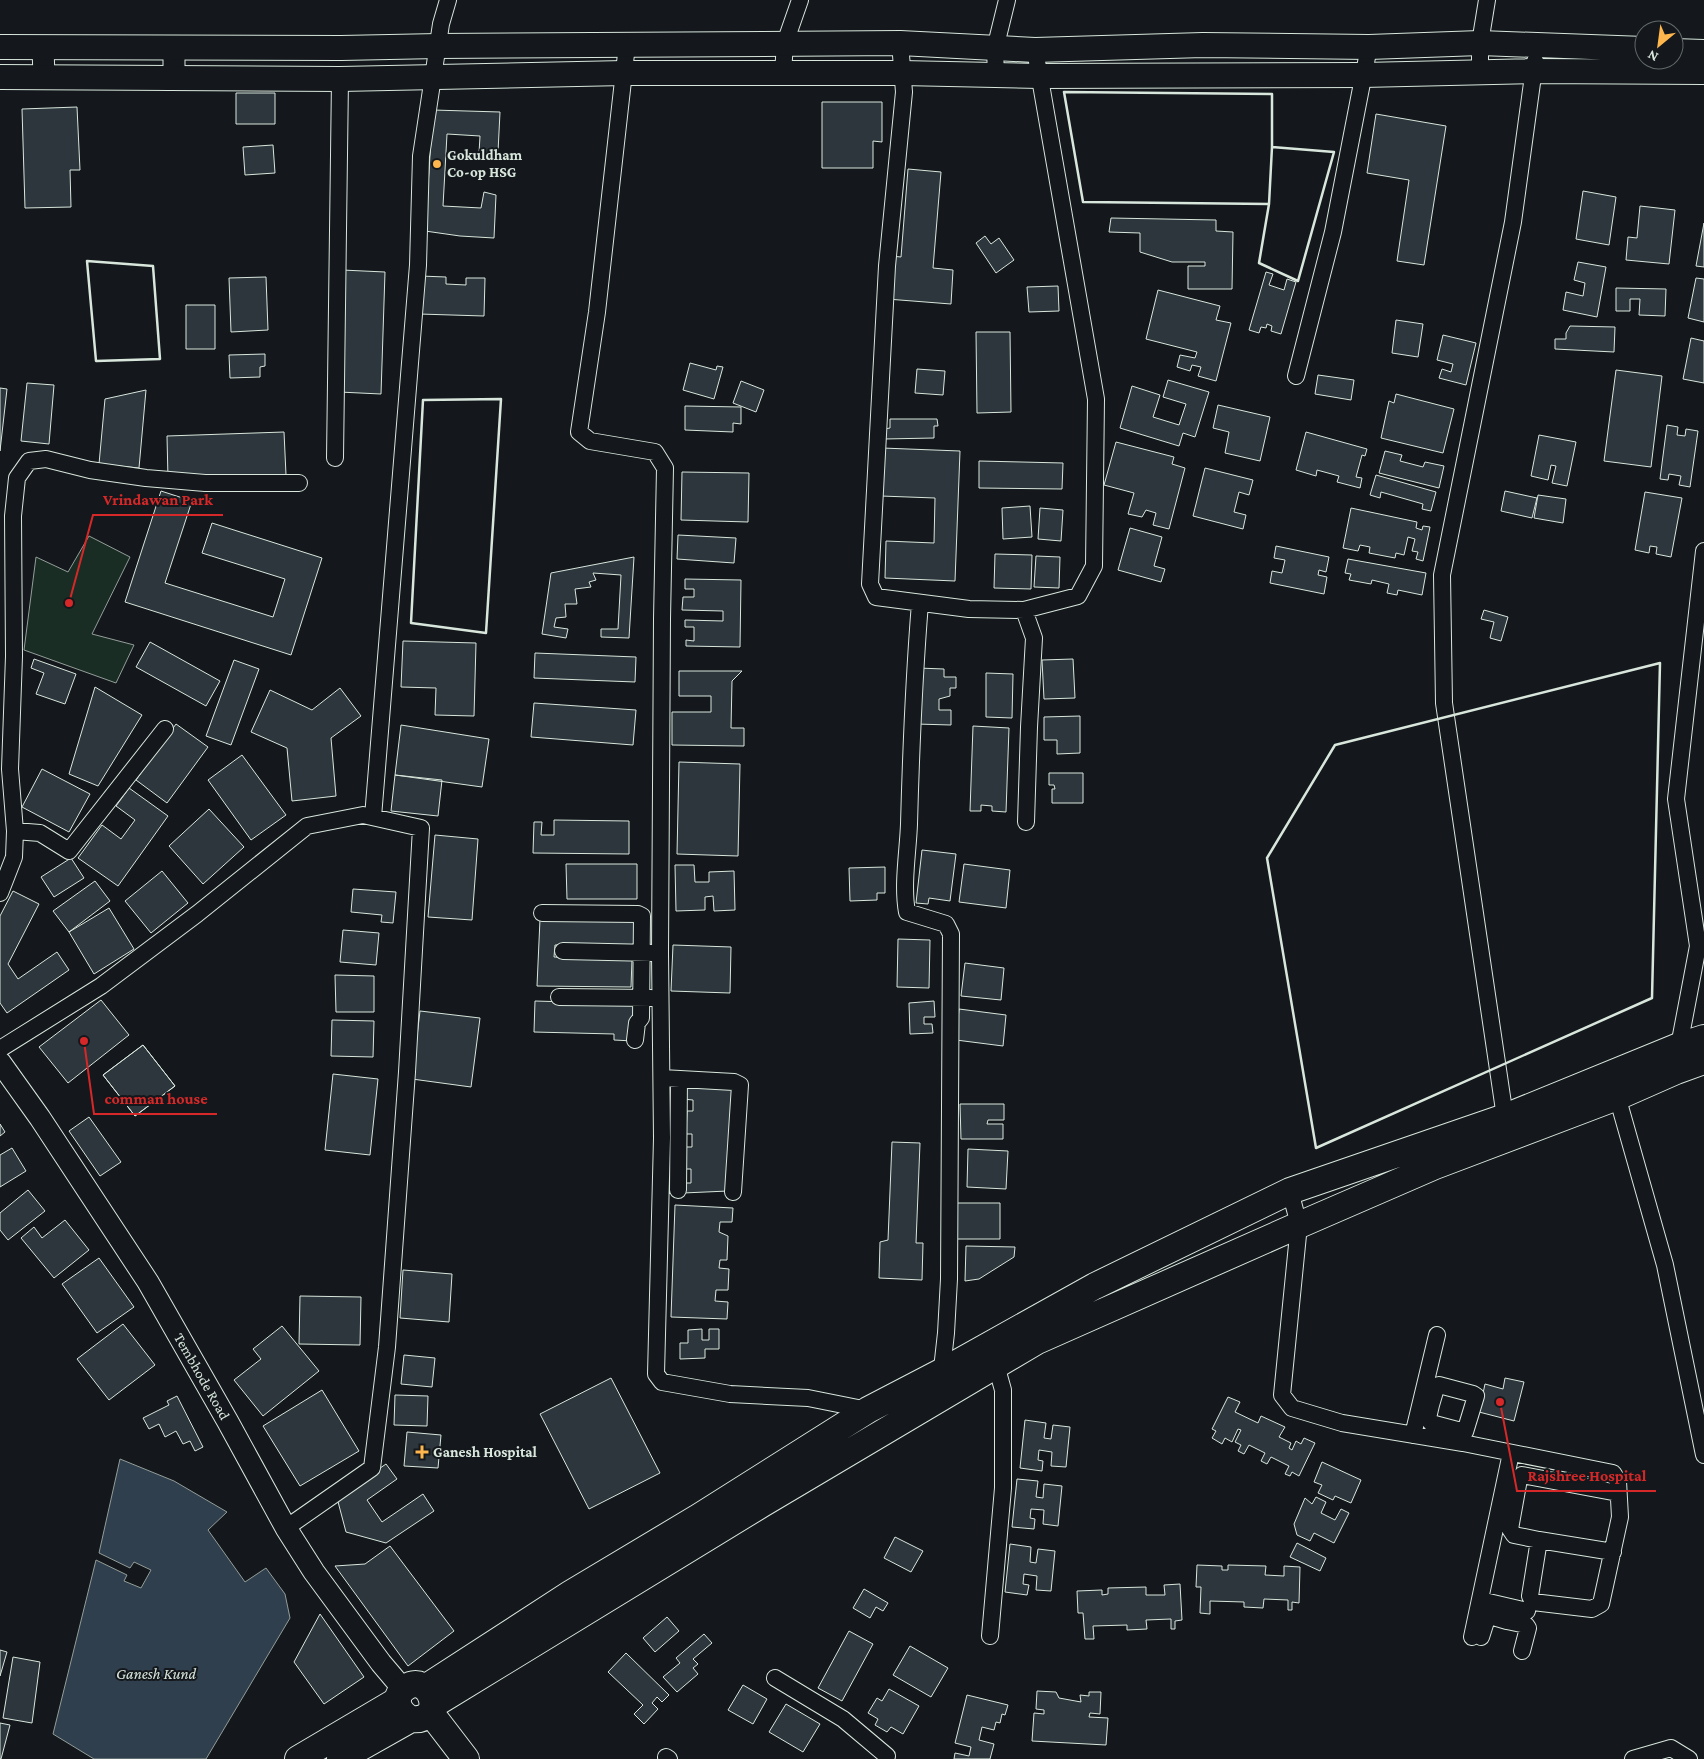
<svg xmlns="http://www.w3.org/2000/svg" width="1704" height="1759" viewBox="0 0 1704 1759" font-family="'Crimson Pro',serif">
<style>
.green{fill:#1a2d24;stroke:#939e99}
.water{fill:#2f3f4d;stroke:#939e99}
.building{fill:#2c363c;stroke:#d8e6dc}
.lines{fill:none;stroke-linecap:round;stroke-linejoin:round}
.minor-casing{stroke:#d8e6dc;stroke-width:18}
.tertiary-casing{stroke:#d8e6dc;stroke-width:23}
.secondary-casing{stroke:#d8e6dc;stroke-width:26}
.primary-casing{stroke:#d8e6dc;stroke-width:28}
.minor{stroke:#14181c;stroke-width:16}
.tertiary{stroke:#14181c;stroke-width:21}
.secondary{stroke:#14181c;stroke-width:24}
.primary{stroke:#14181c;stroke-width:26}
.wall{stroke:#d8e6dc;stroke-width:2.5}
.poi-dot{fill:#ffb74d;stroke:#14181c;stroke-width:2}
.labels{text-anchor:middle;stroke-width:4;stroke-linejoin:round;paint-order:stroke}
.poi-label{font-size:15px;font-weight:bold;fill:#d8e6dc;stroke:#14181c;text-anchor:start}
.street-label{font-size:15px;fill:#d8e6dc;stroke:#14181c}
.water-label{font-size:16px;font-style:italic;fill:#d8e6dc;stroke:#14181c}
.leader{fill:none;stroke:#d62828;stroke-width:2}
.callout-dot{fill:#d62828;stroke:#14181c;stroke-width:2}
.callout-label{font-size:16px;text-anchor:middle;font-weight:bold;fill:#d62828;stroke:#14181c;stroke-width:4;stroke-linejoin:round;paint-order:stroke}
</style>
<rect width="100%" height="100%" fill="#14181c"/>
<!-- green -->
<path class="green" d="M89 536 130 557 92 634 134 645 116 683 24 650 36 557 68 572Z"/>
<!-- water -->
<path class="water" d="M120 1459 174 1481 227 1512 208 1530 245 1582 266 1568 285 1594 290 1618 206 1759H94L53 1734 96 1560 127 1575 124 1581 141 1588 151 1570 134 1562 130 1568 99 1553Z"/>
<!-- building -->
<path class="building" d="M236 93H275V124H236Z
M822 102H882V142L873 141V168H822Z
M77 107 80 170H70L71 207 25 208 22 109Z
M433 110 500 112 498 152 479 153 480 136 447 134 443 206 481 208 484 192 496 195 494 238 460 236 425 231Z
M1376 114 1446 126 1424 265 1397 261 1409 180 1367 173Z
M273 145 275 173 245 175 243 147Z
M908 169 941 172 933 268 953 270 951 304 887 299 891 256 901 257Z
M1583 191 1616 197 1609 245 1576 239Z
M1640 206 1675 210 1669 264 1626 260 1628 237 1637 238Z
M1111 218 1216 220V231L1233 232 1232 289H1188V266H1205V262H1172L1140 252V233L1109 232Z
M1704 223V267L1696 266Z
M985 236 991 244 999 238 1014 260 996 273 976 243Z
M1578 262 1606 267 1597 317 1563 310 1566 292 1583 296 1585 283 1574 280Z
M342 270 385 272 381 394 339 392Z
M1266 272 1273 274 1269 285 1284 290 1287 279 1296 282 1281 334 1271 331 1272 326 1267 324 1266 328 1261 327 1259 333 1249 330Z
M420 276 446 277V284L466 285V278H485L484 316 419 314Z
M266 277 268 330 231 332 229 278Z
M1696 278 1704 279V322L1688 318Z
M1058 286 1059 311 1029 312 1027 287Z
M1616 288 1666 289 1665 316 1639 315 1640 299H1630V311H1616Z
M1158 290 1220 306 1216 320 1231 323 1216 381 1198 376 1201 367 1192 365 1190 371 1177 367 1180 355 1195 358 1197 352 1146 339Z
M186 305H215V349H186Z
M1396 320 1423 324 1418 357 1392 353Z
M1570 326 1615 327 1614 352 1555 349V339H1566V333Z
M976 332H1010L1011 412 977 413Z
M1443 335 1476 343 1466 385 1439 378 1442 369 1451 372 1453 364 1437 360Z
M1691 338 1704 341V383L1683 379Z
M265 354V366L260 367V377L230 378 229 355Z
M690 363 716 370 717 366 723 367 714 399 683 390Z
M917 369 945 371 943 395 915 393Z
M1616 370 1662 376 1651 467 1604 461Z
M1318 375 1354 380 1351 400 1315 394Z
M1168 380 1209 392 1195 437 1183 433 1179 446 1120 428 1132 386 1160 395 1153 417 1179 425 1186 404 1163 397Z
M741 381 764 390 756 412 733 403Z
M27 383 54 385 49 444 21 441Z
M0 388 7 389 0 451Z
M146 390 139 468 99 464 105 399Z
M1396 394 1454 409 1443 453 1381 438 1389 401 1394 403Z
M1218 405 1270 417 1260 461 1225 453 1229 432 1213 428Z
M685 406 741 407V424L733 423V432L685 430Z
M890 419H937L938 426H934V438L884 439V429L890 428Z
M1667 425 1678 427 1677 435 1685 436 1686 429 1698 431 1690 487 1679 485 1681 476 1669 474 1668 480 1660 479Z
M284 432 286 475 168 479 167 436Z
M1306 432 1367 449 1365 456 1362 455 1356 477 1362 478 1360 488 1337 482 1339 476 1317 470 1316 476 1296 470Z
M1539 435 1576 442 1567 486 1552 483 1556 466 1551 465 1548 480 1531 476Z
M1116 442 1174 457 1172 464 1185 468 1169 529 1153 525 1156 513 1146 510 1142 517 1128 514 1134 493 1104 485Z
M882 448 960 451 955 581 885 578 886 541 934 543 935 498 881 496Z
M1385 451 1402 455 1400 461 1423 467 1425 462 1444 466 1439 488 1379 473Z
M979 461 1063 463 1062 489 979 488Z
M1205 468 1253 480 1249 495 1239 492 1234 512 1246 515 1243 529 1193 516Z
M682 472 749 473 748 522 681 520Z
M1376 475 1436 492 1431 511 1422 509 1423 504 1381 492 1380 498 1370 495Z
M161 491 192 501 165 583 273 617 285 579 202 553 212 523 322 558 291 655 125 602Z
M1505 491 1537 498 1532 518 1501 511Z
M1645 492 1682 498 1671 557 1656 554 1657 547 1650 546 1649 553 1635 550Z
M1538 495 1566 499 1563 523 1534 518Z
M1030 506 1032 537 1003 539 1002 508Z
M1040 508 1063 510 1061 541 1038 539Z
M1351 508 1417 522 1416 528 1422 530 1423 526 1430 527 1423 561 1416 559 1418 552 1412 551 1415 539 1408 537 1404 555 1396 553 1395 558 1369 553 1370 547 1360 545 1358 551 1343 548Z
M1130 528 1162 537 1154 566 1165 569 1161 582 1118 570Z
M678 535 736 538 734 563 677 559Z
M1276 546 1329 557 1326 572 1319 570 1318 575 1327 577 1324 594 1270 583 1272 571 1282 573 1285 560 1274 558Z
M995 554 1032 555 1031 589 994 588Z
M1036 556 1060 557 1059 588 1034 587Z
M634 557 629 638 601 637V629H618L621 575 593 573 596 580 589 582 591 587 575 589 577 604H565L566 617 556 618 554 627 568 629 566 638 542 634 551 573Z
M1348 559 1426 573 1422 595 1398 590 1397 595 1387 593 1389 584 1372 580 1371 584 1349 580 1351 574 1345 573Z
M685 579 741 580 740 647 686 646V640L694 641V627H685V620L723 621V611L682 610 683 597H694V589H685Z
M1484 610 1508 617 1501 641 1490 638 1494 622 1481 619Z
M403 641 476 643 474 716 435 715 436 688 401 687Z
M150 642 220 681 206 706 136 667Z
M535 653 636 657 635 682 534 678Z
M34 659 76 674 65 704 36 694 44 673 31 668Z
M1073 659 1075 698 1044 699 1042 660Z
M234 660 259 669 231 745 206 736Z
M918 668 944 669V677H956V688H950V696L939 699V710H951V725L916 724Z
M679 671H742L732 681 731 728H744V746L672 745V712H711V696H679Z
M986 673 1013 674 1012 718 986 717Z
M95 687 142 715 98 786 69 774Z
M340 688 361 716 331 738 336 796 292 801 287 748 251 732 270 690 312 710Z
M534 703 636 710 633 745 531 737Z
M1080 716V753L1057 754V740H1044V717Z
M176 724 208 747 167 803 136 780Z
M401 725 489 739 482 787 395 775Z
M973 726 1009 728 1006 812 992 811V806L981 805V811H970Z
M242 755 286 815 251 840 208 780Z
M679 762 740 764 738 856 677 854Z
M42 769 90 794 69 832 22 807Z
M1049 773H1083V803H1052V789H1055L1054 785H1049Z
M395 775 442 780 438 816 391 811Z
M129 788 168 816 118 886 78 858 102 825 121 839 135 820 116 806Z
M209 809 244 847 203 884 169 846Z
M554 820 629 821V854L533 853 534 822H542L541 835H554Z
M435 835 478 839 472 920 428 917Z
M922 850 956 854 950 901 929 898 928 904 916 903Z
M71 858 84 878 54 897 41 877Z
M566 864H637V899H567Z
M964 864 1010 870 1006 908 959 902Z
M675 865H694L695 882H709V872L734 871 735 910 714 911 713 896 705 897V910L676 911Z
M885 867V893H877V900L850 901 849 868Z
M162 871 188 903 151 933 125 901Z
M95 881 110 901 69 932 53 911Z
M353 889 396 892 393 923 381 922 382 915 351 912Z
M13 891 39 904 8 964 18 979 57 952 69 970 7 1013 0 1003V916Z
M109 908 134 949 94 974 69 932Z
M638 918 639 947 555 945 554 957 632 959 631 987 537 986 540 919Z
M343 930 379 933 376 965 340 962Z
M898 939 930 940 929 988 897 987Z
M673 945 731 947 730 993 671 991Z
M965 963 1004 968 1001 1000 961 996Z
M335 975 374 976V1012H336Z
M101 1000 129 1035 68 1083 39 1047Z
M535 1001 634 1004 633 1041 614 1040V1034L534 1032Z
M934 1001 935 1017H924V1024H932L933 1033 910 1034 909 1003Z
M959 1009 1006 1015 1003 1046 956 1040Z
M420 1011 480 1018 471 1087 412 1079Z
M332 1020 374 1021 373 1057 331 1056Z
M143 1045 175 1086 135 1116 103 1075Z
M143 1045 175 1086 135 1116 103 1075Z
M333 1074 378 1079 370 1155 325 1150Z
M682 1084 733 1087 728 1191 683 1193V1183H691V1169H680V1147H692V1134H686L687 1111H693V1100L682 1099Z
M960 1104H1004V1120H988L987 1124H1003V1139H961Z
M89 1117 121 1162 100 1176 69 1131Z
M0 1124 5 1132 0 1136Z
M892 1142 920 1143 916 1243H923L922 1280 879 1278 880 1242 888 1240Z
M12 1148 26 1171 0 1187V1155Z
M968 1149 1008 1151 1006 1189 967 1187Z
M28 1190 45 1211 8 1240 0 1230V1213Z
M956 1203H1000V1239H956Z
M675 1205 733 1208 732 1222H720L719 1232 728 1236 727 1260H720L719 1268 729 1269 728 1290H716L715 1301 728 1302 727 1319 671 1317Z
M65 1220 89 1250 54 1278 21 1238 34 1227 42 1238Z
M966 1246 1015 1247 1014 1257 979 1279 965 1281Z
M99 1258 134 1307 97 1333 62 1284Z
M403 1270 452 1274 449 1322 400 1318Z
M300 1296 361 1297 360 1345 299 1344Z
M123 1324 155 1365 109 1400 77 1359Z
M282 1326 319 1371 263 1416 234 1380 261 1359 253 1349Z
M702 1329V1340H709V1329H719V1349H705V1358L680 1359V1343H688V1330Z
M404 1355 435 1358 432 1387 401 1384Z
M611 1378 660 1473 589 1509 540 1414Z
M1505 1378 1524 1382 1514 1421 1479 1412 1485 1384 1503 1389Z
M322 1390 359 1451 300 1486 263 1426Z
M395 1395 428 1396 427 1426 394 1425Z
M177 1396 203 1447 195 1451 190 1441 183 1444 176 1431 165 1437 159 1424 149 1429 143 1418 169 1405 167 1401Z
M1228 1397 1240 1402 1235 1412 1258 1423 1261 1416 1285 1427 1279 1437 1291 1443 1289 1448 1292 1450 1296 1441 1301 1444 1304 1438 1315 1443 1299 1476 1292 1472 1290 1476 1285 1474 1289 1466 1271 1457 1267 1464 1261 1461 1265 1453 1249 1445 1244 1454 1238 1451 1241 1445 1235 1442 1241 1430 1238 1429 1232 1442 1225 1438 1222 1444 1212 1438 1216 1431 1212 1429Z
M1025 1420 1046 1423 1044 1438 1051 1439 1053 1425 1070 1427 1066 1467 1051 1466 1052 1452 1039 1450 1038 1460 1043 1461 1042 1471 1020 1468Z
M407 1432 441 1435 438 1468 404 1466Z
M1322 1462 1361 1480 1351 1503 1335 1496 1333 1500 1318 1493 1322 1485 1314 1482Z
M386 1464 397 1479 367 1500 382 1522 423 1494 434 1511 386 1543 346 1532 337 1498Z
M1017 1479 1038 1481 1036 1497 1043 1498 1044 1484 1062 1486 1058 1526 1043 1524 1044 1510 1031 1509 1030 1518 1035 1519 1034 1529 1012 1527Z
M1316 1497 1326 1502 1321 1513 1335 1520 1341 1509 1349 1513 1334 1543 1314 1533 1310 1541 1297 1535 1294 1524 1305 1498 1312 1504Z
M895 1537 923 1551 911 1572 884 1558Z
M1297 1543 1326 1558 1320 1571 1290 1557Z
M1010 1544 1031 1547 1030 1562 1036 1563 1038 1549 1055 1551 1051 1591 1036 1590 1037 1576 1024 1574 1023 1584 1029 1585 1027 1595 1005 1592Z
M390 1546 454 1631 408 1666 335 1566 365 1564Z
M1197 1565 1222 1566V1570H1228V1565L1266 1566 1265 1575 1284 1576V1566L1300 1567 1299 1603 1292 1602V1610H1288V1600L1264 1599 1263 1608 1244 1607V1602L1210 1601V1614L1200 1613 1201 1587H1196Z
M1180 1584 1182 1620 1175 1621V1629H1171V1619L1146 1620 1147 1629 1127 1630V1625L1093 1626 1094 1639H1085L1083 1613H1078L1077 1591 1102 1590V1595L1108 1594V1588L1146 1587V1595H1165L1164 1585Z
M864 1589 888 1603 883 1611 876 1607 870 1618 853 1608Z
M320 1614 364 1677 324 1704 294 1662Z
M667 1617 679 1631 655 1652 643 1638Z
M849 1631 873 1644 842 1701 818 1688Z
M704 1634 712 1643 693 1659 698 1664 693 1668 698 1674 677 1692 663 1677 680 1663 676 1658Z
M910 1646 948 1668 931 1697 893 1675Z
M0 1650 7 1652 0 1676Z
M626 1653 669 1695 662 1702 657 1697 652 1703 658 1709 644 1724 634 1714 643 1705 608 1672Z
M13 1657 40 1662 32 1723 3 1718Z
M743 1685 767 1699 753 1724 728 1710Z
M889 1689 919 1706 903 1734 891 1727 887 1732 875 1725 878 1719 868 1713 877 1698 882 1701Z
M1037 1691 1056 1692 1059 1698 1081 1702 1080 1695 1089 1696V1692H1101L1100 1714 1090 1713 1089 1717 1108 1718 1106 1745 1032 1741 1034 1713 1044 1714V1710L1036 1709Z
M967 1695 1008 1705 1005 1715 1002 1714 1000 1723 996 1722 994 1730 982 1727 979 1740 994 1744 990 1759H954L955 1753 969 1756 971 1747 955 1743Z
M786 1704 820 1724 803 1752 769 1732Z
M0 1723 10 1725 1 1759H0Z"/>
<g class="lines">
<defs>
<path id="minor" d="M900 43 904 92 887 266 870 584 876 597 969 609 1024 610 1034 638 1029 727 1026 822
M627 45 597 312 579 432 590 441 655 452 665 468 662 619 660 953 662 1138 656 1374 662 1382 730 1394 808 1398 868 1410
M1480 72V43L1487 0
M783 73 785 43 800 0
M996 75 995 49 1007 0
M1296 376 1333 232 1369 47
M335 458 340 79
M920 603C914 677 911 750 909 824 908 852 902 885 907 912L946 924 951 934 949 1279 946 1333 941 1378
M1024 610 1078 596 1094 566 1096 399 1035 50
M373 817 418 265 421 156 441 24 448 0
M15 831 40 833 69 851 165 729
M0 893 14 857 15 831 10 769 14 656 13 516 17 478 29 461 46 459 90 470 146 478 205 483H299
M542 913 638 914 642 916 641 1018 637 1023 635 1040
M563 951 653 953
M559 997 651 998
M1679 1046 1698 946 1676 799 1704 551
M0 1049 101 986 197 914 307 826 363 815 421 828 407 1072 387 1347 372 1468 286 1528
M662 1078 734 1082 740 1085 733 1192
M1615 1089 1665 1265 1704 1455
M1505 1117 1444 703 1442 575 1513 222 1535 61
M678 1190 679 1079
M1290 1191 1299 1225 1282 1395 1292 1408 1342 1423 1463 1443 1613 1473 1618 1481 1620 1517 1601 1604 1592 1609 1533 1602 1530 1596 1539 1540 1514 1535 1510 1529 1519 1479 1522 1475 1618 1493
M1421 1403 1431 1405 1436 1388 1439 1385 1473 1394 1476 1396 1465 1432 1431 1423 1428 1418 1431 1405
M1413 1435 1437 1335
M1539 1540 1613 1552
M1480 1600 1527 1611
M1507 1621 1526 1625 1528 1628 1522 1651
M990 1636 1003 1488V1390L996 1365
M1472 1637 1511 1453
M1481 1637 1487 1618 1490 1616 1507 1621 1509 1607
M775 1678 843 1719 887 1756 885 1759
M666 1757 669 1759
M1633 1759 1671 1748 1689 1759"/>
<g id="tertiary">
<path d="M43 48 44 77"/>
<path d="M174 48V78"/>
<path id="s1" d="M0 1062 40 1118 148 1282 228 1422 286 1528 314 1572 381 1663 403 1689"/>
</g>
<path id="secondary" d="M0 47 341 48 438 46 900 43 1035 50 1203 45 1369 47 1480 43 1644 49
M1674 51 1704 52
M0 77 340 79 624 73H902L1039 76 1363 75 1533 71 1704 72"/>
<path id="primary" d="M425 1688 570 1594 697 1518 868 1410 941 1372 1095 1286 1290 1191 1505 1117 1679 1046 1704 1038
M433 1705 762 1504 1037 1341 1299 1225 1435 1166 1617 1097 1676 1071 1704 1061
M430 1712 466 1759
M298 1759 398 1700
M340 1759 411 1719C448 1723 431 1670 405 1688 391 1698 399 1713 411 1719"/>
</defs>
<!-- minor casing -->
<use href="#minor" class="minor-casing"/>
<!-- tertiary casing -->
<use href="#tertiary" class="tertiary-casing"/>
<!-- secondary casing -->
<use href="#secondary" class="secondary-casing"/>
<!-- primary casing -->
<use href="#primary" class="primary-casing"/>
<!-- minor -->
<use href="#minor" class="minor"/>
<!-- tertiary -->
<use href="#tertiary" class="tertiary"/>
<!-- secondary -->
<use href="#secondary" class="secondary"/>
<!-- primary -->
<use href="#primary" class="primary"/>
<!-- wall -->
<path class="wall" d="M1064 92 1272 94V147L1334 152 1298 281 1259 263 1269 204 1083 202Z
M1269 204 1272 147
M87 261 153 266 160 359 96 361Z
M501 399 486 633 411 623 423 400Z
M1660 663 1652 998 1316 1148 1267 858 1335 745Z"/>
</g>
<!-- markers -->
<g class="poi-dot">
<circle cx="437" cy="164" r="5"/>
<path d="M419.5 1444.5h5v5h5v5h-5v5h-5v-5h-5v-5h5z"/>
</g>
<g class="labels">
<!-- poi labels -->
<g class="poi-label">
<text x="447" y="160">Gokuldham<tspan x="447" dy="17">Co-op HSG</tspan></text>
<text x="433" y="1457">Ganesh Hospital</text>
</g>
<!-- street labels -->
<g class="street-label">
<text dy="5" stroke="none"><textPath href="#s1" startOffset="374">Tembhode Road</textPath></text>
</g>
<!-- water labels -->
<g class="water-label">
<text x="156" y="1679">Ganesh Kund</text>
</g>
</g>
<!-- callouts -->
<path class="leader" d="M69 603L93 515H223M84 1041L94 1114H217M1500 1402L1517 1491H1656"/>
<g class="callout-dot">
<circle cx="69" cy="603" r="5"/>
<circle cx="84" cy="1041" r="5"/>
<circle cx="1500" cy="1402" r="5"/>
</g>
<g class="callout-label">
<text x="158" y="505">Vrindawan Park</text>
<text x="156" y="1104">comman house</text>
<text x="1587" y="1481">Rajshree Hospital</text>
</g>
<!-- north arrow -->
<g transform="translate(1659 45) rotate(209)"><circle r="24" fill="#14181c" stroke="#626a69"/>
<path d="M0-4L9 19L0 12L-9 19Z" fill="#ffb74d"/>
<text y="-8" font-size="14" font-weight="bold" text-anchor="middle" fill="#d8e6dc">N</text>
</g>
</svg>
